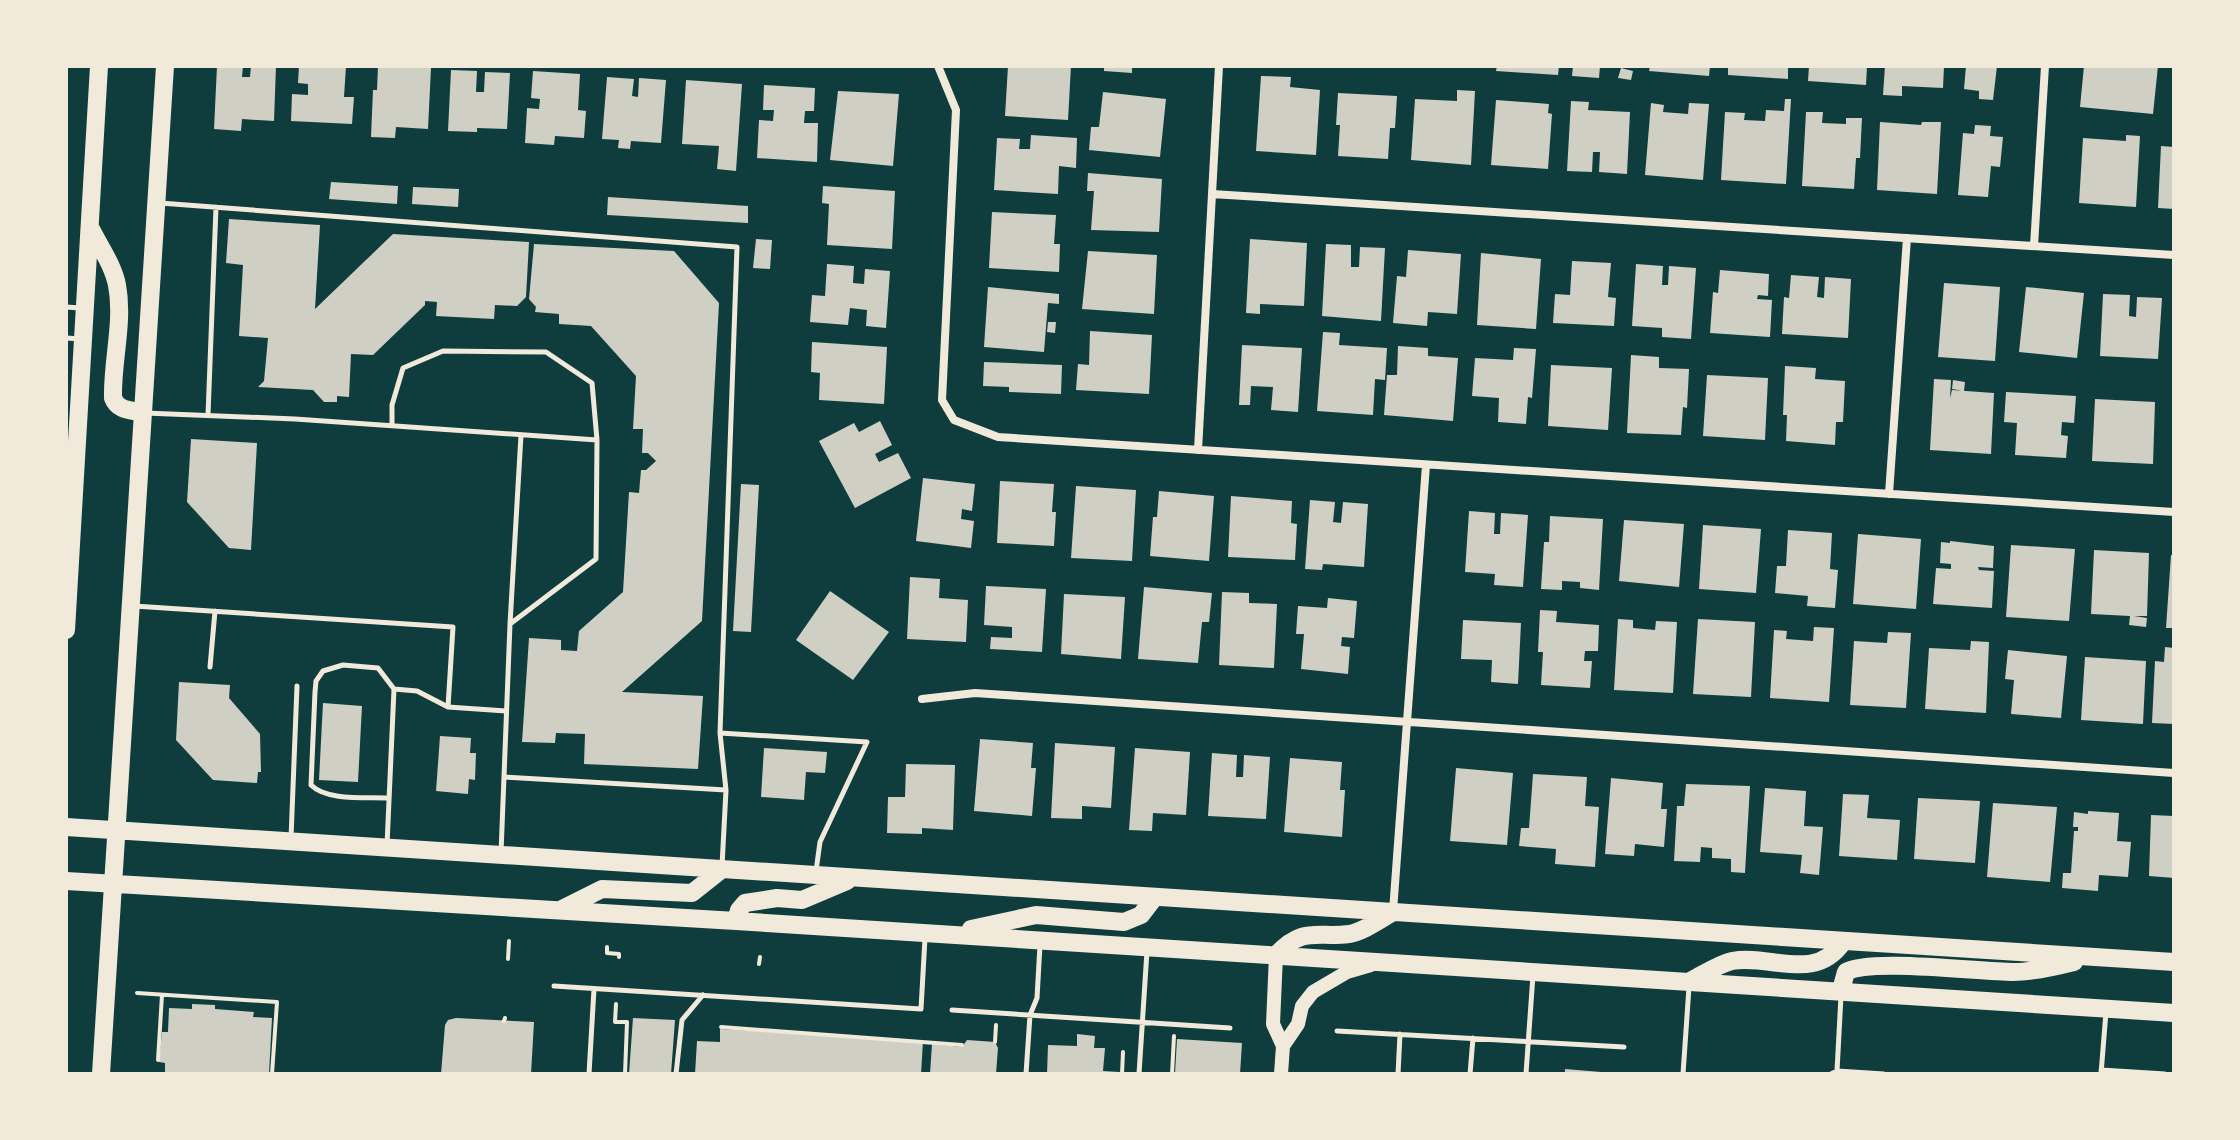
<svg xmlns="http://www.w3.org/2000/svg" width="2240" height="1140" viewBox="0 0 2240 1140" font-family="'Libre Baskerville',serif">
<style>
.building{fill:#cfcfc3}
.lines{fill:none;stroke-linecap:round;stroke-linejoin:round}
.path{stroke:#f1e9da;stroke-width:4}
.service{stroke:#f1e9da;stroke-width:5}
.minor{stroke:#f1e9da;stroke-width:8}
.tertiary{stroke:#f1e9da;stroke-width:14}
.primary{stroke:#f1e9da;stroke-width:18}
</style>
<rect width="100%" height="100%" fill="#0f3d3e"/>
<!-- building -->
<path class="building" d="M217 66H243L242 77H250L251 66H276L274 121 242 119 241 131 214 129Z
M299 66H346L344 97H354L352 124 291 121 292 94 308 95V84L298 83Z
M378 66 431 68 428 129 396 127 395 138 371 137 373 90H377Z
M1008 66H1071L1068 120 1005 116Z
M1104 66H1132V73L1104 71Z
M1497 66H1559L1558 75 1496 71Z
M1573 66H1600L1599 78 1572 76Z
M1650 66H1710L1709 76 1649 71Z
M1728 66H1788V79L1728 75Z
M1809 66H1867L1866 85 1808 81Z
M1885 66H1944L1943 88 1902 86V96L1883 95Z
M1966 66H1997L1993 100 1979 99V91L1964 89Z
M2084 66H2158L2153 114 2080 107Z
M1621 68 1633 71 1631 80 1618 78Z
M451 70 477 71 476 92H484L485 72 510 73 507 129 477 128V132L448 131Z
M533 71 580 74 578 110 586 111 584 138 555 136 554 145 525 143 527 108 539 109 540 99 531 98Z
M1261 76 1291 77 1290 87 1320 90 1316 155 1256 151Z
M607 77 634 79 632 96 638 97 639 78 666 80 661 143 631 141 630 149 618 148 619 140 602 139Z
M686 80 742 84 736 171 717 169 719 146 682 144Z
M764 85 815 88 814 111H805L804 123H818L817 162 757 158 759 120 773 121 774 110H763Z
M1457 90 1475 91 1471 165 1411 160 1415 99 1457 101Z
M838 91 899 94 893 166 830 160Z
M1103 92 1166 99 1160 157 1089 150 1091 127H1099Z
M1338 93 1397 96 1395 128H1390L1388 159 1338 156 1340 125H1336Z
M1785 99H1791L1786 184 1721 180 1725 112 1745 113 1744 120 1765 121 1766 110 1784 111Z
M1496 100 1549 104 1548 113 1552 114 1548 169 1491 165Z
M1571 101 1589 102 1588 110 1630 112 1627 174 1599 172 1600 152H1593L1592 172 1567 171Z
M1651 103 1664 105 1663 112 1688 114 1689 103 1709 104 1703 180 1645 175Z
M1806 112H1823L1822 123 1846 124V118H1862L1860 158H1856L1854 189 1802 186Z
M1880 122 1921 125 1922 122H1941L1937 194 1877 190Z
M1975 125 1991 126 1990 136 2003 137 2000 167 1991 166 1988 197 1958 195 1963 133 1974 134Z
M1031 135 1077 138 1076 168 1059 166 1058 194 994 190 997 138 1020 139 1019 149H1030Z
M2126 135 2140 136 2136 207 2079 203 2083 138 2126 141Z
M2161 146 2174 147V209L2158 208Z
M1088 173 1162 179 1159 232 1091 230 1094 191H1087Z
M331 182 398 186 397 204 329 199Z
M823 186 895 191 892 249 827 245 829 204 822 203Z
M413 187 459 189 458 207 412 204Z
M608 197 748 206V223L607 215Z
M992 212 1056 215 1054 244H1060L1059 272 989 268Z
M229 219 320 225 315 309 393 234 529 242 526 297 517 306 495 305 494 319 436 316 437 302 425 301V305L373 355 351 354 349 397 337 396V402H324L313 390 258 387 264 381 268 338 239 336 243 265 226 263Z
M756 239 772 240 770 269 753 268Z
M1250 239 1307 243 1304 306 1260 304V314L1246 313Z
M534 244 674 251 719 303 702 621 622 692 703 696 698 769 584 764 585 734 556 733 555 743 522 742 529 638 561 640V650L577 651 579 631 623 592 629 492 639 493 641 470H646L656 461 648 453H642L643 429H633L636 376 591 326 559 324V314L535 312 536 307 529 299Z
M1326 244 1351 245V267H1359L1360 247 1385 248 1381 321 1322 316Z
M1408 250 1461 254 1457 314 1428 312 1427 326 1393 323 1397 276 1406 277Z
M1088 251 1157 255 1154 314 1082 309Z
M1481 253 1541 259 1536 329 1477 325Z
M1572 261 1611 263 1608 297 1616 298 1614 326 1553 323 1555 294 1570 295Z
M827 264 854 266 853 283 864 284 865 269 890 271 886 328 866 326 867 310 850 308 848 325 810 322 812 295 825 296Z
M1636 264 1663 266 1662 285H1668L1669 266 1696 268 1691 339 1662 337V328L1632 326Z
M1720 270 1769 274 1768 296 1758 295 1757 299 1772 300 1770 337 1710 333 1713 292 1718 293Z
M1791 275 1819 277 1817 297 1824 298 1825 277 1851 279 1848 338 1782 334 1784 297 1789 298Z
M1944 283 2000 287 1995 361 1938 357Z
M988 287 1059 294V304L1048 303 1044 352 984 347Z
M2026 287 2084 293 2077 358 2019 352Z
M2103 294 2130 295 2129 316 2136 317 2137 297 2162 298 2158 359 2100 356Z
M1048 322H1056L1055 333 1047 332Z
M1090 331 1152 335 1149 394 1076 390 1078 364 1089 365Z
M1323 332 1340 333 1339 345 1387 348 1385 380 1375 379 1373 415 1317 411Z
M812 342 887 347 884 404 819 400 820 373 811 372Z
M1242 345 1302 348 1298 412 1271 410 1273 387 1251 386 1250 405H1239Z
M1398 346 1428 348V356L1458 358 1453 421 1384 415 1387 375H1397Z
M1514 348 1536 349 1532 398 1528 397 1526 424 1498 422 1499 398 1472 396 1475 358 1513 360Z
M1631 355 1659 357V368L1689 369 1687 408 1683 407 1681 435 1627 433Z
M984 362 1062 365 1061 394 1009 392V387L983 386Z
M1551 365 1612 368 1608 430 1548 426Z
M1785 366 1816 368 1815 379 1845 381 1843 422H1836L1835 445 1786 441 1787 415H1783Z
M1707 375 1768 378 1765 440 1703 436Z
M1934 379 1951 380 1950 398 1952 390 1994 393 1991 454 1930 450Z
M1953 380 1965 382 1964 391 1952 389Z
M2006 392 2076 396 2074 423 2062 422 2061 435 2068 436 2066 458 2015 455 2017 423 2004 422Z
M2095 399 2155 402 2153 464 2092 461Z
M880 421 892 445 875 454 879 462 898 453 911 478 855 508 819 441 854 423 859 432Z
M191 439 257 443 251 550 229 548 187 502Z
M923 478 975 484 972 511 962 509 961 519 974 521 971 548 916 541Z
M1000 481 1054 484 1052 512H1056L1054 546 997 543Z
M741 484 759 485 751 632 733 631Z
M1076 486 1136 490 1132 561 1071 558Z
M1159 491 1214 496 1209 561 1150 556 1153 517H1157Z
M1231 496 1292 501 1291 523 1297 524 1295 560 1228 557Z
M1310 500 1335 502 1333 522 1341 523 1343 502 1368 504 1364 567 1323 564 1322 570 1305 569Z
M1469 511 1495 513 1494 534H1500L1501 513 1528 515 1523 587 1494 585 1495 574 1465 572Z
M1550 516 1603 519 1599 590 1580 588V582L1562 581V590L1541 589 1544 542H1549Z
M1624 520 1684 524 1679 587 1619 581Z
M1703 525 1761 529 1756 593 1699 589Z
M1788 530 1832 533 1830 569 1838 570 1835 608 1807 606 1808 596 1775 593 1777 566H1786Z
M1858 534 1921 539 1916 609 1853 604Z
M1950 541 1994 546 1993 568 1978 567 1979 570 1994 571 1992 608 1933 604 1936 568 1951 569V564L1940 563 1941 542 1950 543Z
M2011 545 2075 549 2069 621 2006 617Z
M2094 550 2149 553 2147 616H2134L2147 618 2146 627 2129 625 2130 616 2091 614Z
M2171 555H2174V628H2166Z
M910 577 940 579 939 598 968 600 966 642 907 639Z
M986 586 1046 589 1042 652 990 649 991 637 1012 638V627L984 625Z
M1144 587 1212 593 1209 622H1202L1198 663 1138 659Z
M830 591 889 632 853 680 796 640Z
M1222 592 1249 593V603L1277 604 1274 668 1219 665Z
M1064 594 1125 597 1121 659 1061 654Z
M1328 598 1357 601 1354 638 1342 637 1341 646 1350 647 1348 674 1301 669 1304 634H1296L1298 606 1327 608Z
M1540 610 1557 611 1556 622 1599 625 1598 651H1585L1584 661H1592L1590 688 1541 685 1543 652H1538Z
M1618 619 1633 620V628L1655 630 1656 621 1677 622 1673 693 1614 690Z
M1698 619 1755 622 1751 697 1693 694Z
M1463 620 1521 623 1518 684 1491 682 1492 660 1461 659Z
M1814 627 1834 628 1829 702 1770 698 1774 630 1787 631 1786 639 1813 641Z
M1888 632 1911 633 1906 708 1850 705 1854 641 1887 643Z
M1971 641 1989 642 1986 713 1925 709 1929 648 1970 650Z
M2165 647 2174 648V724L2152 723 2155 661 2164 662Z
M2008 650 2067 656 2061 718 2011 714 2014 680 2005 679Z
M2085 657 2146 661 2143 724 2081 720Z
M179 682 230 685 229 698 260 734 261 772H258L257 783 213 780 176 740Z
M323 703 362 706 358 782 319 780Z
M440 736 471 738 470 753H476L475 780 469 779 468 794 436 791Z
M980 739 1033 743 1031 768H1036L1032 816 974 811Z
M1055 743 1115 747 1111 808 1082 806V819L1051 818Z
M764 748 827 752 825 773 806 772 804 800 761 797Z
M1135 748 1190 752 1186 815 1153 813 1152 831 1129 830Z
M1212 753 1237 755 1236 777H1243L1244 755 1270 757 1266 819 1208 816Z
M1290 758 1342 762 1340 790H1345L1342 837 1284 832Z
M906 764 955 765 953 830 922 828V834L887 833 888 797H905Z
M1456 768 1513 773 1507 845 1450 841Z
M1533 774 1587 777 1585 806 1599 807 1595 867 1555 864 1556 849 1519 846 1521 828H1529Z
M1611 778 1663 783 1661 809H1667L1664 847 1635 844 1634 856 1605 854Z
M1686 784 1750 786 1745 873 1731 872V859L1712 858V848L1701 847 1700 862 1674 861 1677 806H1684Z
M1765 788 1806 791 1804 826 1823 827 1819 875 1800 873 1802 855 1760 852Z
M1843 794 1869 795 1867 818 1900 820 1897 860 1839 856Z
M1918 798 1980 801 1975 863 1914 859Z
M1993 803 2057 807 2050 882 1987 877Z
M2088 811 2119 813 2117 841 2131 842 2128 877 2099 875 2098 891 2062 888 2063 873H2071L2074 831H2078V827H2073L2074 812 2088 814Z
M2151 815 2174 816V878L2149 876Z
M192 1004 215 1005V1009L254 1012 253 1017 272 1018 269 1074H165V1063L159 1062 162 1032H168L169 1008 192 1009Z
M456 1018 534 1022 531 1074H441L445 1025 448 1020Z
M633 1018 675 1020 671 1074H629Z
M720 1029 923 1041 921 1074H695L697 1041 720 1042Z
M1077 1034 1095 1036 1094 1048H1105L1103 1071 1119 1072V1074H1047L1048 1045 1077 1046Z
M1177 1039 1242 1043 1240 1074H1175Z
M967 1040 995 1042 998 1048 996 1074H930L932 1044 962 1047Z
M1565 1069 1601 1072V1074H1565Z"/>
<g class="lines">
<!-- path -->
<path class="path" d="M607 947V953L619 954V957
M508 959 509 941
M759 964 760 957
M137 993 277 1002 272 1074
M616 1004 615 1022H627L625 1074
M504 1021 505 1018
M721 1027 962 1045
M995 1042 996 1025
M158 1060 162 995
M1122 1074 1123 1052
M1172 1074 1174 1036"/>
<!-- service -->
<path class="service" d="M160 203 737 247 720 733 726 790
M66 307 80 308
M66 338 81 339
M145 413 295 419 597 440 592 383 546 352 443 351 403 368 392 405V425
M208 415 216 207
M134 606 453 627 448 707 506 711
M510 624 521 435
M210 667 215 611
M720 733 867 742 820 842 816 871
M504 777 726 790 722 866
M387 798C365 797 327 801 311 785L315 692 316 681 323 671 343 665 378 668 394 689
M291 838 297 686
M387 845 394 689 417 691 448 707
M501 853 510 624 596 559 597 440
M554 986 921 1009 925 938
M952 1010 1230 1028
M1337 1031 1624 1047
M2101 1070 2165 1074
M1837 1071 1841 996
M589 1074 594 989
M676 1074 682 1020 703 995
M1026 1074 1030 1015 1037 998 1040 945
M1139 1074 1147 951
M1398 1074 1400 1034
M1470 1074 1473 1038
M1526 1074 1533 975
M1683 1074 1689 987
M1831 1074 1837 1071 1884 1074
M2101 1074 2106 1012"/>
<!-- minor -->
<path class="minor" d="M938 66 956 110 942 400 954 420 998 437 2174 512
M1212 194 2174 255
M2034 246 2045 66
M1198 450 1219 66
M1889 494 1907 238
M922 699 975 693 2174 773
M1393 911 1426 465"/>
<!-- tertiary -->
<path class="tertiary" d="M1276 955 1273 1024 1283 1046 1281 1074
M1283 1046 1298 1024 1302 1006 1313 992 1347 972 1371 965"/>
<!-- primary -->
<path class="primary" d="M91 229C100 247 113 265 117 285 124 322 112 361 113 398 118 411 131 410 143 413
M66 630 99 66
M66 827 2174 962
M66 881 736 921 2174 1013
M562 909 602 889 692 893 721 870
M736 921 739 910 745 903 777 898 802 900 847 881
M971 929 1036 915 1124 922 1141 915 1154 898
M1276 955C1303 926 1316 938 1349 934 1362 932 1378 921 1390 914
M1692 980C1704 974 1719 964 1732 961 1771 954 1815 983 1843 942
M1841 990 1846 972C1869 958 1979 972 2013 972 2033 972 2054 967 2074 962
M101 1074 165 66"/>
</g>
<!-- border -->
<rect width="2240" height="1140" fill="none" stroke="#f1e9da" stroke-width="136"/>
</svg>
